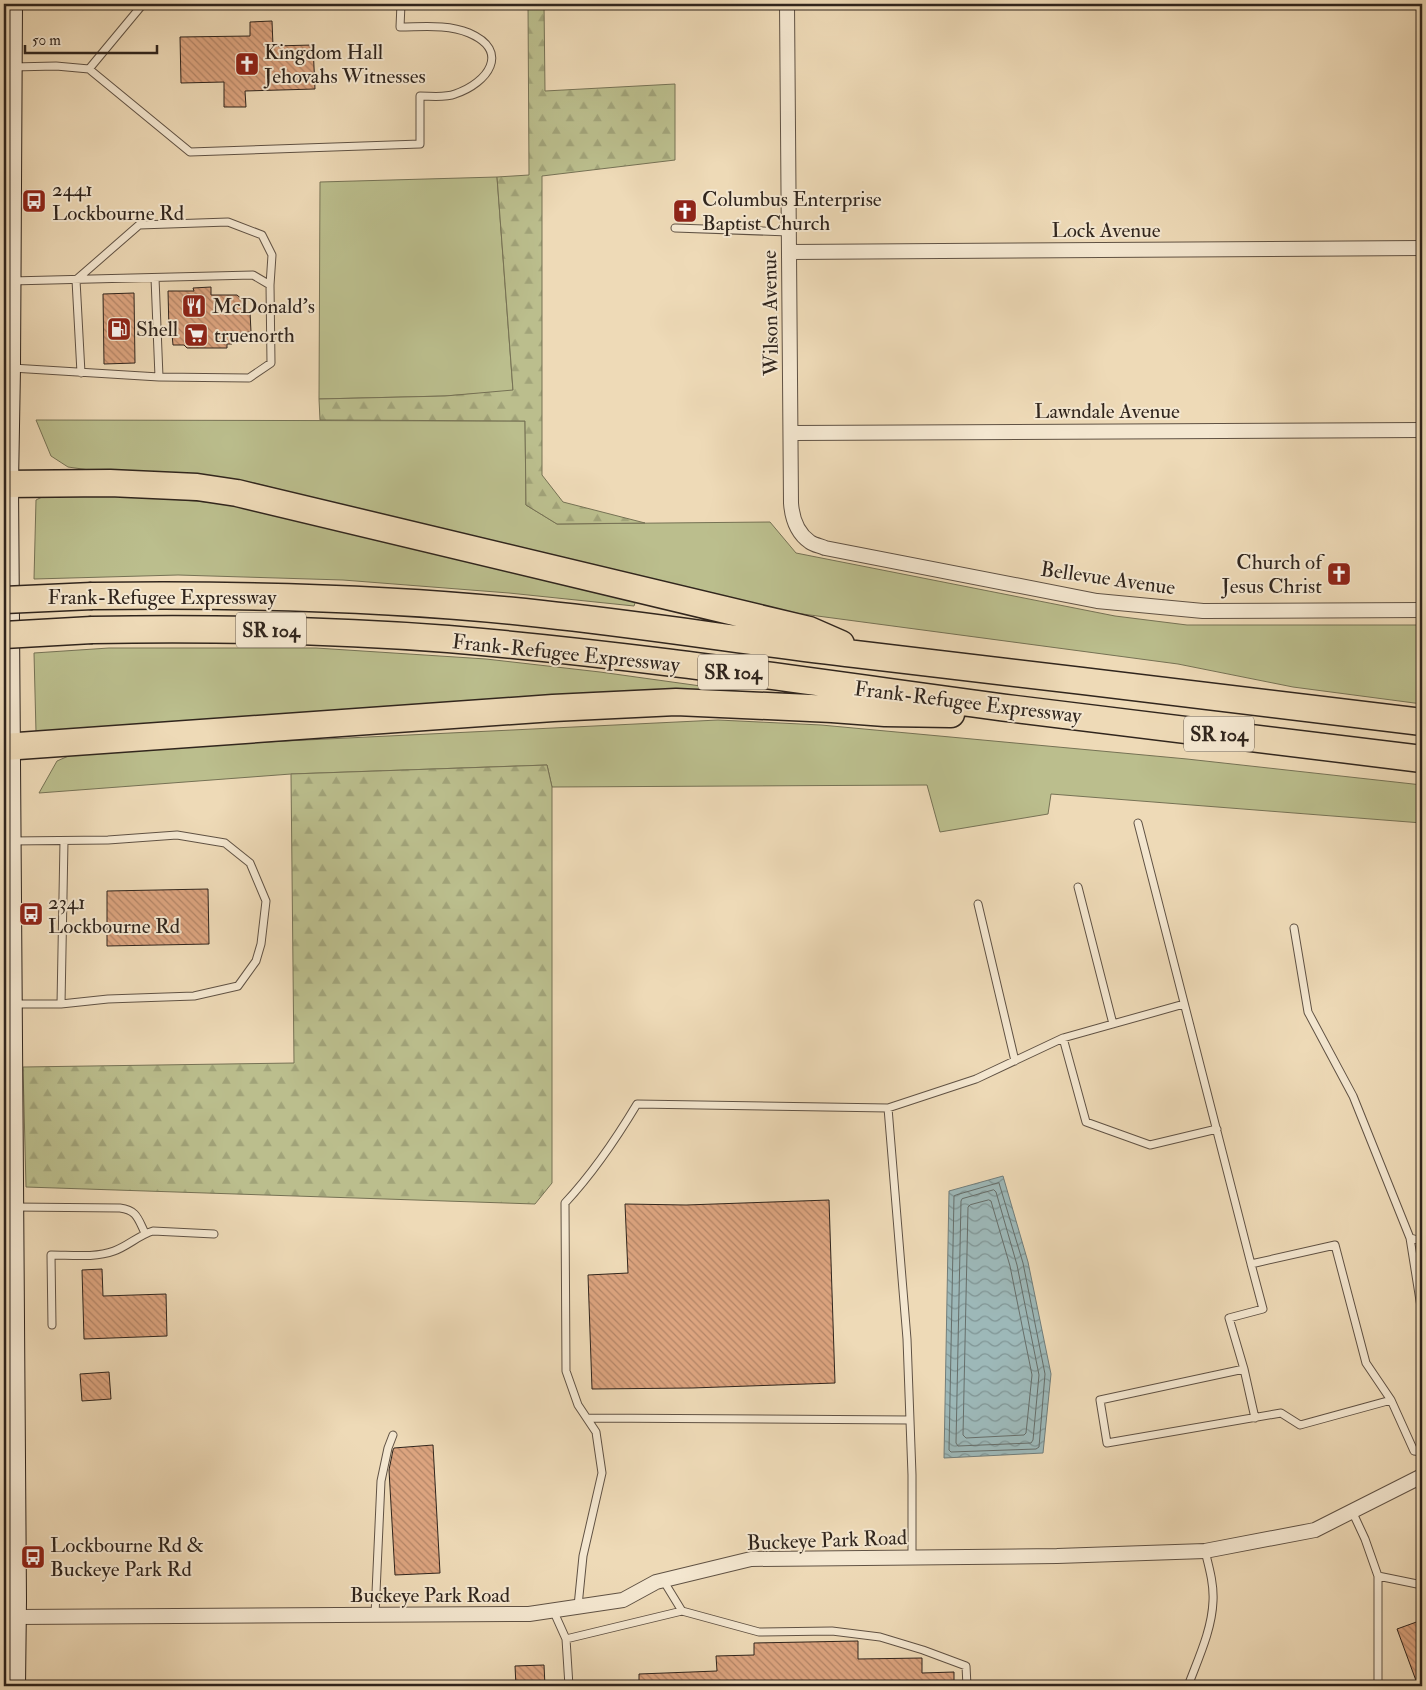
<svg xmlns="http://www.w3.org/2000/svg" width="1426" height="1690" viewBox="0 0 1426 1690" font-family="'IM FELL Double Pica',serif">
<style>
.green{fill:#bbbe8d;stroke:#767255}
.forest{fill:url(#forest-firs);stroke:#767255}
.water{fill:url(#water-waves);stroke:#717d7a}
.lines{fill:none;stroke-linecap:round;stroke-linejoin:round}
.shore{stroke:#666e6a;stroke-width:1}
.building{fill:url(#building-back-hatch);stroke:#30251d}
.service-casing{stroke:#605244;stroke-width:9}
.minor-casing{stroke:#605244;stroke-width:16}
.secondary-casing{stroke:#30251d;stroke-width:22}
.motorway-casing{stroke:#30251d;stroke-width:29}
.service{stroke:#f4e7d0;stroke-width:7}
.minor{stroke:#f4e7d0;stroke-width:14}
.secondary{stroke:#f4e7d0;stroke-width:20}
.motorway{stroke:#eedab7;stroke-width:26}
.motorway-bridge-casing{stroke:#30251d;stroke-width:29;stroke-linecap:butt}
.motorway-bridge{stroke:#eedab7;stroke-width:26}
.labels{text-anchor:middle;stroke-width:4;stroke-linejoin:round;paint-order:stroke}
.shield{fill:#f4e7d0;stroke:#6b5f53;stroke-width:1}
.shield-label{font-size:20px;font-weight:bold;fill:#30251d}
.poi-label{font-size:21px;fill:#30251d;stroke:#f4e7d0;text-anchor:start}
.street-label{font-size:21px;fill:#30251d;stroke:#f4e7d0}
</style>
<defs>
<pattern id="forest-firs" width="22" height="20" patternUnits="userSpaceOnUse" patternTransform="scale(1.25)"><rect width="22" height="20" fill="#bbbe8d"/><path d="M5 1l3.5 6h-7zM16 11l3.5 6h-7z" fill="#a1a379"/></pattern>
<pattern id="water-waves" width="16" height="10" patternUnits="userSpaceOnUse" patternTransform="scale(1.25)"><rect width="16" height="10" fill="#9db8b8"/><path d="M0 5q4-4 8 0t8 0" fill="none" stroke="#809595"/></pattern>
<pattern id="building-back-hatch" width="6" height="6" patternUnits="userSpaceOnUse" patternTransform="scale(1.25)"><rect width="6" height="6" fill="#dca47f"/><path d="M-1 5l2 2M0 0l6 6M5-1l2 2" fill="none" stroke="#b38567"/></pattern>
</defs>
<rect width="100%" height="100%" fill="#eedab7"/>
<filter id="stains"><feTurbulence type="fractalNoise" baseFrequency=".004" numOctaves="4"/><feColorMatrix values="0 0 0 0 .2 0 0 0 0 .09 0 0 0 0 .02 0 0 0 .5 -.17"/></filter>
<radialGradient id="worn" r=".72"><stop offset=".6" stop-color="#630" stop-opacity="0"/><stop offset="1" stop-color="#630" stop-opacity=".3"/></radialGradient>
<!-- green -->
<path class="green" d="M497 177 513 391 445 396 319 399 320 182Z
M36 420 525 421 526 505 557 524 770 522 796 553 1115 616 1187 625H1422V704L1293 687 1178 664 780 611 399 520 254 483 190 474 104 472 68 467 51 456Z
M122 495 218 503 291 516 636 600 634 606 509 593 343 580 178 575 34 579 36 500 42 497Z
M109 648H316L486 659 600 672 744 692 749 696 49 737 36 732 34 653Z
M718 720 821 725 1187 759 1422 785V823L1051 794 1048 814 940 832 927 785 552 787 547 765 291 774 39 793 57 761 80 751Z"/>
<!-- forest -->
<path class="forest" d="M528 4H544L545 91 675 84V160L542 176V475L563 502 645 523 557 524 526 505 525 421 320 420 319 399 445 396 513 390 497 177 529 175Z
M547 765 552 787V1183L535 1204 26 1187 23 1067 294 1063 291 774Z"/>
<!-- water -->
<path class="water" d="M1003 1176 1028 1262 1051 1374 1043 1453 944 1458 949 1191Z"/>
<g class="lines">
<!-- shore -->
<path class="shore" d="M999 1183 1023 1263 1045 1374 1039 1447 1036 1449 951 1452 949 1450 954 1196 956 1195Z
M994 1190 996 1192 1017 1265 1039 1375 1033 1440 1031 1443 958 1446 956 1443 961 1201 962 1199Z
M989 1200 991 1201 1010 1266 1032 1375 1026 1433 1024 1435 966 1438 963 1435 968 1207 970 1205Z"/>
</g>
<!-- building -->
<path class="building" d="M272 21 273 46 313 45 315 89 245 91 246 107H224V82L181 83 180 37 250 36V22Z
M211 287V295H237L246 303V312H250L251 332 232 334V344H227V348H187L184 345H173L172 334 169 331 168 291H194L193 288Z
M134 293 135 363 104 364 103 294Z
M208 889 209 944 107 946V891Z
M829 1200 835 1383 692 1388 592 1389 588 1275 628 1273 625 1204 686 1205Z
M102 1269 103 1296 166 1294 167 1336 84 1339 82 1270Z
M109 1372 111 1399 82 1401 80 1374Z
M433 1445 440 1573 395 1575 389 1470 393 1450 394 1448Z
M1422 1620V1686H1418L1397 1629Z
M858 1641V1659L922 1658V1673L954 1672V1686H639V1674L717 1671 716 1656 754 1655V1643Z
M544 1665 545 1686H516L515 1666Z"/>
<g class="lines">
<defs>
<path id="service" d="M13 67 56 66 89 69 190 152 420 144V96C431 96 445 98 455 94 488 83 511 51 469 33 447 24 423 27 400 27L401 4
M89 69 143 4
M675 228 789 232
M155 278 159 377
M11 281 253 275 270 285 271 363 249 378 159 377 12 368
M81 373 76 280 139 225 228 222 262 235 272 255 270 285
M1138 823 1251 1264
M11 841 108 840 177 835 225 843 250 863 266 901 261 944 256 961 238 986 194 996 108 999 61 1004H14
M1078 887 1113 1024
M978 904 1015 1061
M1294 928 1308 1012 1353 1096 1410 1238 1422 1313
M61 1004 64 841
M1063 1038 1086 1122 1150 1145 1217 1129
M888 1108 976 1079 1063 1038 1184 1004
M14 1207 120 1208C137 1210 138 1219 145 1233
M1410 1238 1422 1241
M52 1325 51 1255C71 1255 95 1258 114 1251 128 1246 139 1235 153 1231L214 1234
M1244 1369 1229 1318 1263 1309 1251 1264 1335 1245 1366 1363 1391 1400
M587 1418 910 1420
M1255 1418 1244 1369 1100 1400 1107 1443 1281 1413 1300 1425 1391 1400 1414 1451 1422 1452
M1352 1511 1365 1539 1378 1576V1686
M1378 1576 1422 1585
M663 1580 682 1611 759 1632 832 1631 880 1637 923 1650 966 1666 967 1686
M578 1606 583 1556 602 1473 596 1432 578 1405 566 1371 565 1203C593 1173 616 1139 637 1104L888 1108 907 1339 912 1475V1557
M553 1610 566 1639 682 1611
M375 1615 381 1481 388 1448 393 1435
M566 1639 569 1686
M1188 1686C1198 1659 1212 1630 1213 1601 1214 1584 1209 1567 1205 1551"/>
<path id="minor" d="M787 4 791 503C792 517 797 533 810 542 814 545 821 546 825 548L1097 601 1203 611 1422 610
M790 252 1422 248
M792 433 1422 430
M16 1617 529 1614 623 1600 656 1582 751 1559 1057 1556 1205 1551 1315 1530 1422 1476"/>
<path id="secondary" d="M12 4 10 368 8 484 16 1600 15 1686"/>
<path id="motorway" d="M4 484 110 483 197 487 237 493 809 630 841 644
M92 596C242 594 392 597 542 614 646 625 750 642 855 654 1044 677 1233 698 1422 722
M92 630C211 628 330 630 448 639 638 655 827 684 1015 709 1151 726 1287 742 1422 759
M4 747 553 708 676 702 832 709 885 713 951 714"/>
</defs>
<!-- service casing -->
<use href="#service" class="service-casing"/>
<!-- minor casing -->
<use href="#minor" class="minor-casing"/>
<!-- secondary casing -->
<use href="#secondary" class="secondary-casing"/>
<!-- motorway casing -->
<use href="#motorway" class="motorway-casing"/>
<!-- service -->
<use href="#service" class="service"/>
<!-- minor -->
<use href="#minor" class="minor"/>
<!-- secondary -->
<use href="#secondary" class="secondary"/>
<!-- motorway -->
<use href="#motorway" class="motorway"/>
<defs>
<path id="motorway-bridge" d="M4 600 92 596
M4 635 92 630"/>
</defs>
<!-- motorway-bridge casing -->
<use href="#motorway-bridge" class="motorway-bridge-casing"/>
<!-- motorway-bridge -->
<use href="#motorway-bridge" class="motorway-bridge"/>
</g>
<!-- icons -->
<defs>
<symbol id="church-square" viewBox="-11 -11 22 22"><rect x="-9" y="-9" width="18" height="18" rx="4" fill="#8f2418" stroke="#f4e7d0"/><path d="M-1.2-6h2.4v3.5h3.3v2.4h-3.3V6h-2.4V-.1h-3.3v-2.4h3.3Z" fill="#fff"/></symbol>
<symbol id="bus-square" viewBox="-11 -11 22 22"><rect x="-9" y="-9" width="18" height="18" rx="4" fill="#8f2418" stroke="#f4e7d0"/><path d="M-5-6H5V4H4V6H2V4H-2V6H-4V4H-5ZM-3.5-4V0h7V-4ZM-3.5 1.2v1.5H-2V1.2ZM2 1.2v1.5H3.5V1.2Z" fill="#fff"/></symbol>
<symbol id="restaurant-square" viewBox="-11 -11 22 22"><rect x="-9" y="-9" width="18" height="18" rx="4" fill="#8f2418" stroke="#f4e7d0"/><path d="M-5-6h1v4h1v-4h1v4h1v-4h1v5L-1.5 .5V6h-2V.5L-5-1ZM5-6V6H3V1.5H1.5Q1.5-4 5-6Z" fill="#fff"/></symbol>
<symbol id="fuel-square" viewBox="-11 -11 22 22"><rect x="-9" y="-9" width="18" height="18" rx="4" fill="#8f2418" stroke="#f4e7d0"/><path d="M-5.5-6h7V0h2V4h1.3V-2.5L3-4.5l.8-.8L6-3V5H2.5V1h-1V6h-7ZM-4.2-4.7v3.2H.2V-4.7Z" fill="#fff"/></symbol>
<symbol id="supermarket-square" viewBox="-11 -11 22 22"><rect x="-9" y="-9" width="18" height="18" rx="4" fill="#8f2418" stroke="#f4e7d0"/><path d="M-6-5.5h2.5l.6 2H6L4.5 2H-2.5L-4.4-4H-6ZM-1.5 3.2a1.3 1.3 0 1 0 .1 0ZM3 3.2a1.3 1.3 0 1 0 .1 0Z" fill="#fff"/></symbol>
</defs>
<g fill-rule="evenodd">
<use href="#church-square" x="233" y="50" width="28" height="28"/>
<use href="#bus-square" x="20" y="187" width="28" height="28"/>
<use href="#church-square" x="671" y="197" width="28" height="28"/>
<use href="#restaurant-square" x="180" y="292" width="28" height="28"/>
<use href="#fuel-square" x="105" y="315" width="28" height="28"/>
<use href="#supermarket-square" x="182" y="321" width="28" height="28"/>
<use href="#church-square" x="1325" y="560" width="28" height="28"/>
<use href="#bus-square" x="17" y="900" width="28" height="28"/>
<use href="#bus-square" x="19" y="1543" width="28" height="28"/>
</g>
<g class="labels">
<!-- shield labels -->
<g class="shield">
<rect x="236" y="612.5" width="70" height="35" rx="4"/>
<rect x="698" y="654.5" width="70" height="35" rx="4"/>
<rect x="1184" y="716.5" width="70" height="35" rx="4"/>
</g>
<g class="shield-label">
<text x="271" y="637">SR 104</text>
<text x="733" y="679">SR 104</text>
<text x="1219" y="741">SR 104</text>
</g>
<!-- poi labels -->
<g class="poi-label">
<text x="264" y="59">Kingdom Hall<tspan x="264" dy="24">Jehovahs Witnesses</tspan></text>
<text x="52" y="196">2441<tspan x="52" dy="24">Lockbourne Rd</tspan></text>
<text x="702" y="206">Columbus Enterprise<tspan x="702" dy="24">Baptist Church</tspan></text>
<text x="212" y="313">McDonald's</text>
<text x="136" y="336">Shell</text>
<text x="214" y="342">truenorth</text>
<text x="1322" y="569" text-anchor="end">Church of<tspan x="1322" dy="24">Jesus Christ</tspan></text>
<text x="48" y="909">2341<tspan x="48" dy="24">Lockbourne Rd</tspan></text>
<text x="50" y="1552">Lockbourne Rd &amp;<tspan x="50" dy="24">Buckeye Park Rd</tspan></text>
</g>
<!-- street labels -->
<g class="street-label">
<text x="1106" y="237">Lock Avenue</text>
<text transform="translate(770 313) rotate(-91)" y="7">Wilson Avenue</text>
<text x="1107" y="418">Lawndale Avenue</text>
<text transform="translate(1108 578) rotate(8)" y="7">Bellevue Avenue</text>
<text x="162" y="604">Frank-Refugee Expressway</text>
<text transform="translate(566 653) rotate(6)" y="7">Frank-Refugee Expressway</text>
<text transform="translate(968 702) rotate(7)" y="7">Frank-Refugee Expressway</text>
<text transform="translate(827 1540) rotate(-2)" y="7">Buckeye Park Road</text>
<text x="430" y="1602">Buckeye Park Road</text>
</g>
</g>
<!-- margin -->
<rect width="1426" height="1690" fill="none" stroke="#eedab7" stroke-width="20"/>
<rect x="5" y="5" width="1416" height="1680" fill="none" stroke="#30251d" stroke-width="2.5"/>
<rect x="10" y="10" width="1406" height="1670" fill="none" stroke="#30251d"/>
<!-- scale -->
<path d="M25 45v8h132v-8" fill="none" stroke="#30251d" stroke-width="2.5"/>
<text x="32" y="45" font-size="15" fill="#30251d" stroke="#f4e7d0" stroke-width="4" paint-order="stroke">50 m</text>
<rect width="100%" height="100%" filter="url(#stains)"/>
<rect width="100%" height="100%" fill="url(#worn)"/>
</svg>
